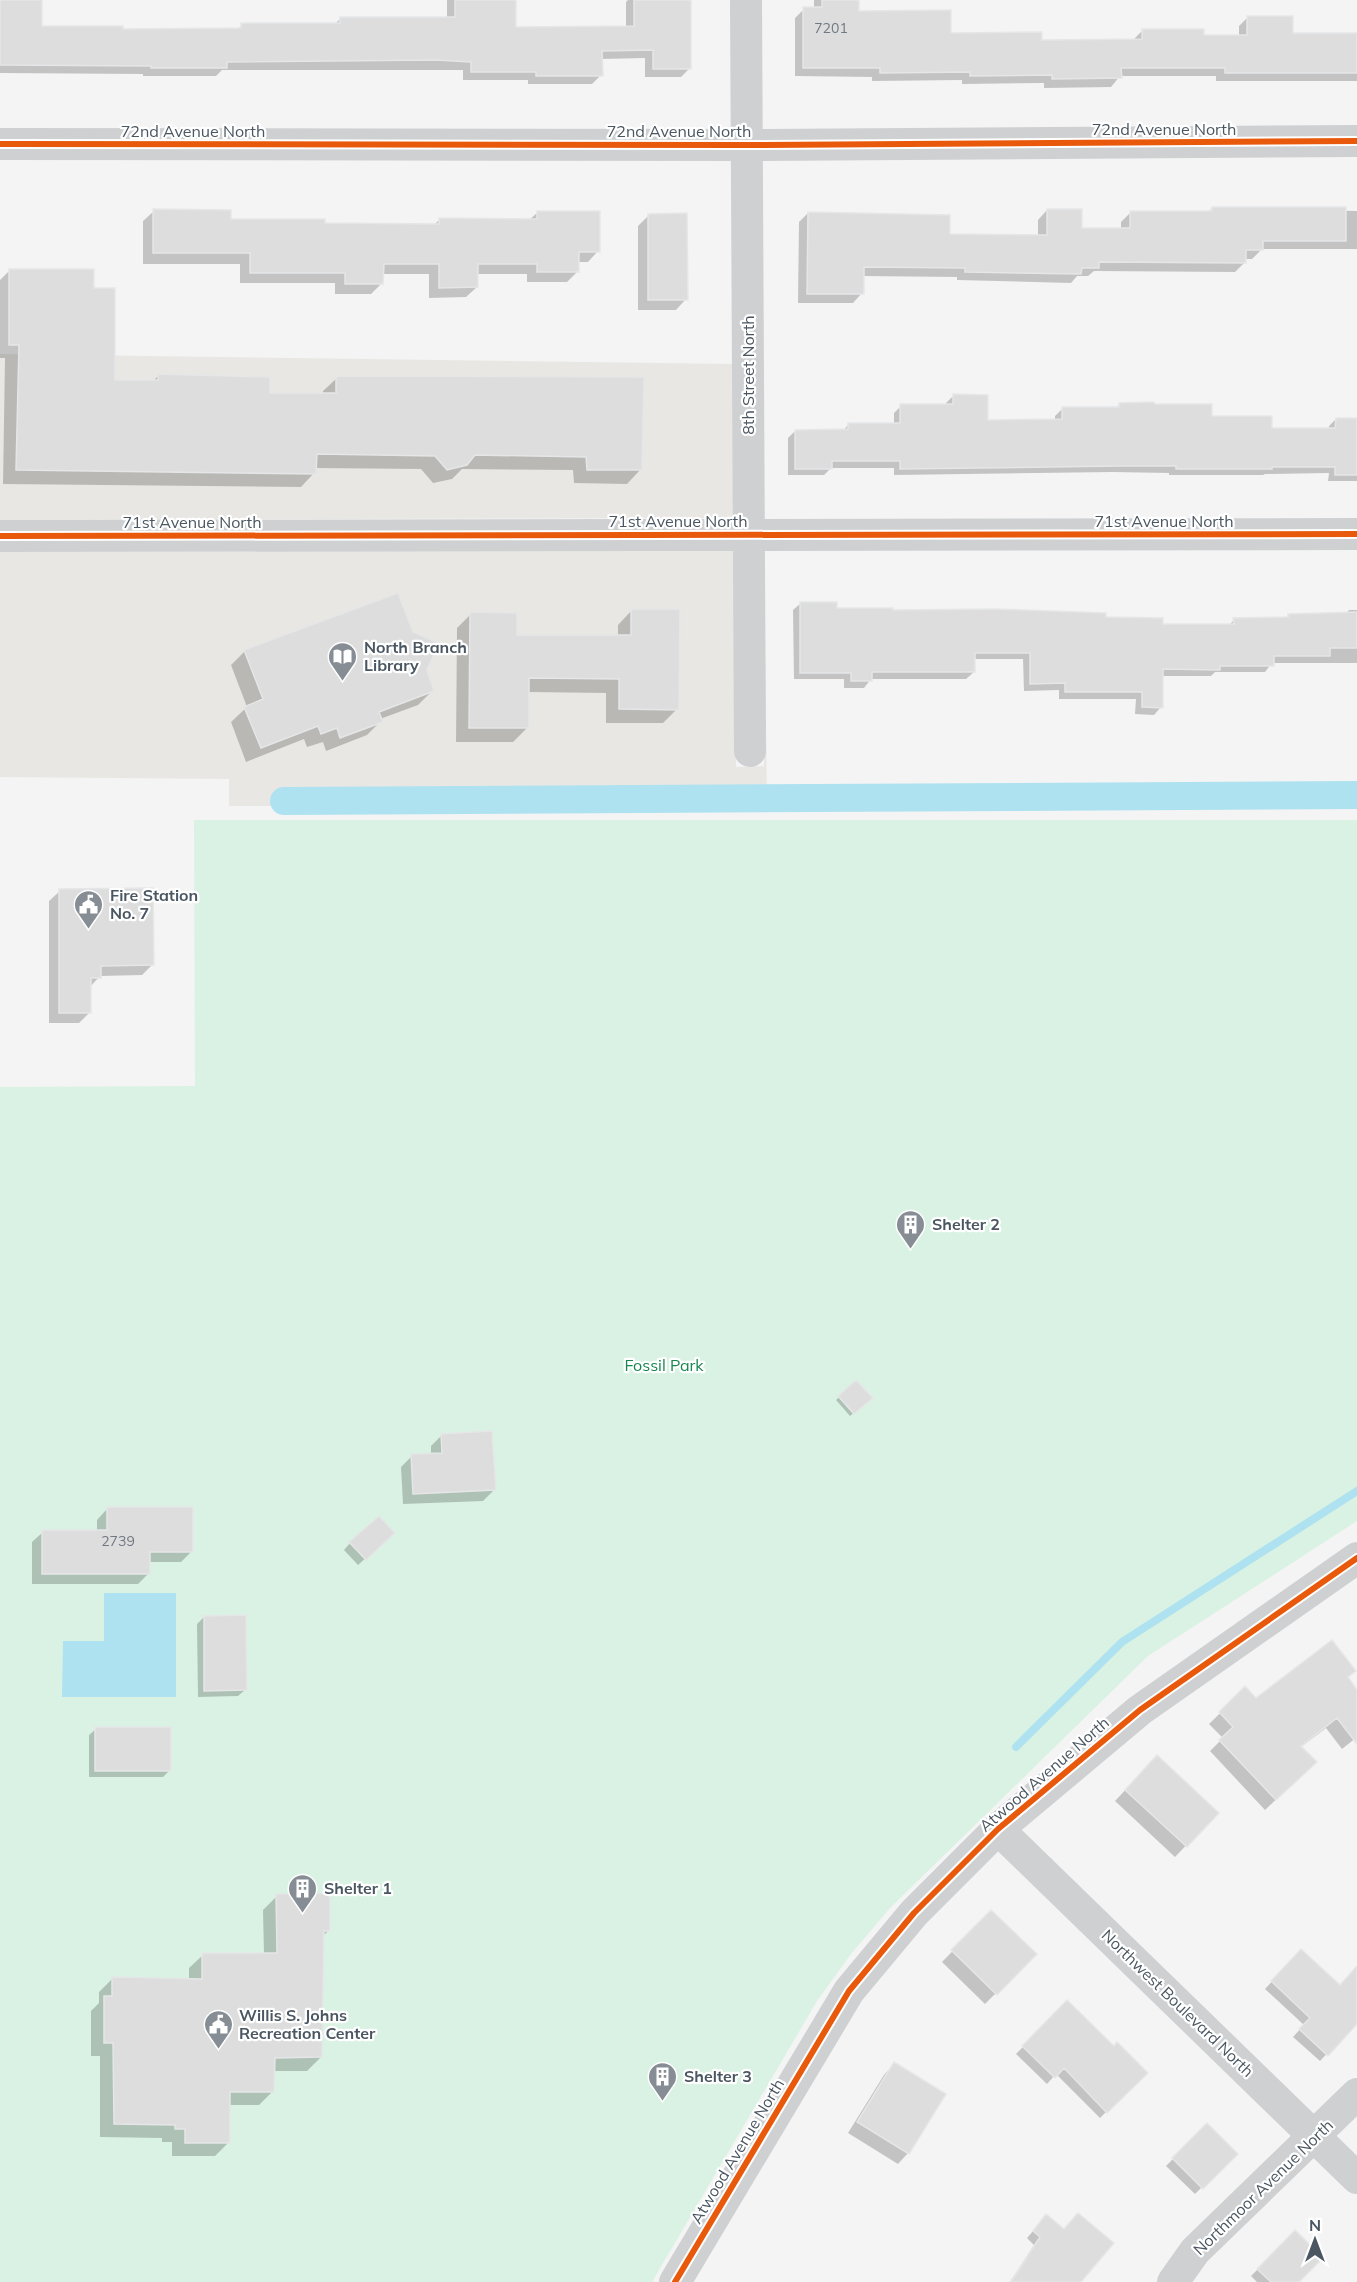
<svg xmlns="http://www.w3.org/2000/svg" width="1357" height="2282" viewBox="0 0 1357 2282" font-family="Mulish,sans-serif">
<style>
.commercial{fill:#e8e7e3}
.green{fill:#d9f2e3}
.water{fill:#aee2f0}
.shadow{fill:#0003}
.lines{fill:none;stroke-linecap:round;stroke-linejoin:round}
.stream{stroke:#aee2f0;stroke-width:8}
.canal{stroke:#aee2f0;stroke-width:28}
.building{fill:#ddddde;stroke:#e5e6e7;stroke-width:1.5}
.street{stroke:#ced0d2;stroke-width:32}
.cycleway-casing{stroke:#fff;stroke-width:10}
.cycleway{stroke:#e8590c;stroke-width:6}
.labels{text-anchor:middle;stroke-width:4.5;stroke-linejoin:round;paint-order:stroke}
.number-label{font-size:14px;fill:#707881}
.street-label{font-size:16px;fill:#4a5661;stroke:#fff}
.poi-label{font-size:16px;font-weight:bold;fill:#4a5661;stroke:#fff;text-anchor:start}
.park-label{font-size:16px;fill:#17864f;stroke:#fff}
</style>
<rect width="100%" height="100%" fill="#f4f4f4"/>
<!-- commercial -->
<path class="commercial" d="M0 354 734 364 735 518 0 520Z
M735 550 736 767 764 766V550L767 806H229V779L0 777V552Z"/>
<!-- green -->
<path class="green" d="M194 820H1357V1521L1148 1656 890 1908 851 1954 817 2001 652 2282H0V1087L195 1086Z"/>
<!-- water -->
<path class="water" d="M104 1593H176V1697H62L63 1641H104Z"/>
<!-- shadow -->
<path class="shadow" d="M0 0H41V28L122 30H237L242 25H334L340 19 447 18V0H514L515 29 626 28V2L628 0H689V69L681 77H645V58L601 59V75L592 84H528V80H463V70H222L216 76H143V74L0 73Z
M814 0H858V12L950 35 1040 41 1134 39 1143 30 1202 36H1239V26L1248 17 1291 34 1357 35V81H1216V76H1120L1111 87 1044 88V83L962 84V80L872 81V77L795 76V18L804 9H814Z
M1212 208 1357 211V249H1262L1252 259H1245V262L1235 272 1094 271 1088 276H1077L1071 283 957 280V277L863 276 862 293 853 303H798L799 222 808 213 948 235 1038 236V220L1047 210 1080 230H1121V222L1130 213H1208Z
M154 211 230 220 324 225 433 226 439 220H529L537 213 598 251 588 262H577V272L567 282H527V274H477V287L466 297 429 298V274H382V283L371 294H335V283H240V264H143V221Z
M649 215 686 299 676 310H638V226Z
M10 270 92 289 113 381 152 382 159 375 269 394H323V391L337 378 640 470 627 484 574 483 573 470 462 469 452 479 433 483 421 469 315 468 314 473 301 487 3 484 5 358H0V280Z
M953 396 987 422 1055 421V416L1062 409H1115L1120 404 1210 418 1270 430H1329V426L1336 419H1357V481H1328L1329 473 1265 474 1263 475H1169V473L1112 472 894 475V468H831L824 475H788V438L795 431H843L848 425H894V413L901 406H946V403Z
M801 603 836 609 1104 618 1161 626H1228L1234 620 1285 619 1289 615 1346 614 1349 610H1357V663H1272L1265 672H1215L1211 676H1161V707L1154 715 1135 714 1136 699H1059V690L1024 691 1023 659H974V672L966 679H871L864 688H844V679H794L793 610Z
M632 610 677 709 663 723H606V693L528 692 527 728 513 742H456L457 628 471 614 515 636H618V625Z
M245 651 425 670 432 691 418 705 380 719 381 721 367 735 326 751 323 742 307 747 304 739 246 762 231 722 247 707 231 665Z
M60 891 152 965 142 975 100 976 90 987V1012L79 1023H49V901Z
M856 1382 871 1398 850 1416 836 1400Z
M442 1435 494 1490 483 1501 403 1504 401 1467 412 1456 431 1455V1446Z
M107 1509 192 1551 181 1562H149V1573L138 1584H32V1542L43 1532 97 1531V1520Z
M386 1540 358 1565 344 1550 350 1543Z
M204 1617 245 1690 238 1696 198 1697 197 1624Z
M1245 1689 1256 1700 1357 1692V1737L1342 1749 1326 1728 1301 1747 1304 1773 1265 1810 1210 1751 1223 1738 1209 1724Z
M96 1729 170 1770 163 1777H89V1735Z
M1146 1768 1217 1813 1175 1857 1115 1801Z
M277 1896 329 1930 322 1937 321 2057 307 2071H273V2091L259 2105H229V2142L215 2156H172V2142H162V2138L100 2137V2056H91V2011L99 2003V1992L113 1978 189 1980V1968L203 1955H264L263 1910Z
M991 1912 1034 1955 985 2004 942 1962Z
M1301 1951 1339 1987 1357 1985V2022L1320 2061 1293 2037 1304 2025 1265 1989Z
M1067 2002 1114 2048 1145 2073 1100 2118 1056 2074 1047 2084 1016 2054Z
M894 2064 908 2153 898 2164 848 2133 884 2075Z
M1207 2125 1235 2154 1195 2194 1166 2166Z
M1040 2223 1079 2282H1010L1034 2245 1027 2238Z
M1295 2232 1297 2282H1257L1251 2276Z"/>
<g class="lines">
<!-- stream -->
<path class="stream" d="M1016 1747 1122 1642 1357 1491"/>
<!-- canal -->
<path class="canal" d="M284 801 1357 795"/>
</g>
<!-- building -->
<path class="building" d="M0 0H42V26H123V29L241 28V23H340V17H455V0H516V27L634 26V0H691V69H653V50L602 51 603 76H536V72H471V62L435 60 227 62V68H151V66L0 65Z
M822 0H859V11L951 10V33L1042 32V40L1142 39V29H1204V35H1247V16H1293V33H1357V73H1225V68H1121L1122 78 1052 79V75L970 76V72L880 73V68H803V7H822Z
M1212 207H1346V241H1263V250H1246V263L1099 262V268H1082L1081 274 965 272V268L864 267V294H807L808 212 950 215V234L1047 235V209H1082V228H1130V211H1212Z
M153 209 231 210V219H325V223L439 224V218L537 219V211H600V252H579V272H537V264H478V287L439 288V264H384L383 284H345V273H250V253H153Z
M687 213 688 300H648V214Z
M9 269H94V288H115V380H158V374L270 377V393H336V376L644 377 642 470H587L586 457 475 455 467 465 447 470 435 456 317 454 316 474 16 470 19 345H9Z
M953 394 988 395V420L1062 419V407H1119V403L1154 402 1155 404H1212V416H1272V428H1335L1336 418H1357V475H1335V467H1272V469H1176V466H1120L900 469V461H832V469H795V430L848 429V423H900V404H953Z
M398 593 413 632 439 643 427 670 434 691 379 712 383 722 340 738 337 728 321 734 318 726 261 748 244 707 263 699 244 650Z
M800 602H837V608H893V610L994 609 1106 613V617L1163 618V624H1234L1233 618 1288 617V614L1357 612V648H1330V656H1274V666H1220V670L1163 669V708L1142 707V692H1065V683L1030 684V653H975V672H872V681H851V673H800Z
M631 609H680L679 710 619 709V679L529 678V728H469L470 612 517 613V635H631Z
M153 888 154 965 101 966V978H91V1013H59V889Z
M856 1380 873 1398 854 1414 838 1396Z
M492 1431 496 1490 413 1494 411 1454 442 1453 441 1434Z
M107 1507H193V1552H150V1574H42V1530H107Z
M379 1516 395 1533 366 1560 349 1542Z
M246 1615 247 1690 204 1691V1616Z
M1332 1640 1356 1671 1348 1677 1357 1690V1744L1337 1718 1301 1746 1317 1762 1276 1800 1219 1740 1233 1727 1219 1712 1245 1686 1256 1698Z
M95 1727H171V1771H95Z
M1157 1755 1219 1813 1187 1847 1125 1790Z
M330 1893V1931H324L322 2057 275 2058 274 2092H230V2143H185V2129H175V2125L114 2124 113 2043H104V1996H112V1977L202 1979V1953H277L276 1894Z
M991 1910 1037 1954 997 1995 951 1950Z
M1301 1949 1340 1985 1357 1966V2024L1328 2056 1299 2029 1310 2018 1271 1981Z
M1067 2000 1114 2046 1117 2042 1148 2073 1107 2113 1064 2068 1055 2078 1022 2046Z
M894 2062 946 2094 909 2154 857 2122Z
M1207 2123 1238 2154 1203 2189 1172 2158Z
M1078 2213 1114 2243 1081 2282H1011L1040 2237 1033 2231 1046 2214 1064 2229Z
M1295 2230 1323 2258 1299 2282H1271L1257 2269Z"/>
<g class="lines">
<!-- street -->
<path class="street" d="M746 0 750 751
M0 144 746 145 1357 141
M0 536 1357 534
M998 1829 1357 2178
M675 2282 849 1991 914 1913 998 1829 1140 1710 1357 1558
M1173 2282 1195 2251 1357 2094"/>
<defs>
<path id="cycleway" d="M0 144 746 145 1357 141
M0 536 1357 534
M675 2282 849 1991 914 1913 998 1829 1140 1710 1357 1558"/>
</defs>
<!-- cycleway casing -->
<use href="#cycleway" class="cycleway-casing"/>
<!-- cycleway -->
<use href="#cycleway" class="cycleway"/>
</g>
<!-- icons -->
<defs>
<symbol id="library-pin" viewBox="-11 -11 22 30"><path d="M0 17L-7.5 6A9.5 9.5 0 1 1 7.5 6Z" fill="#868d94" stroke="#fff"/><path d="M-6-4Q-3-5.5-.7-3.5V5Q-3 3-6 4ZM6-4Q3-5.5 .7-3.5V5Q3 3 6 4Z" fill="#fff"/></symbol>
<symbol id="civic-pin" viewBox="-11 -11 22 30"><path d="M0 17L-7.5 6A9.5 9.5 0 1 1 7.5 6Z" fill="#868d94" stroke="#fff"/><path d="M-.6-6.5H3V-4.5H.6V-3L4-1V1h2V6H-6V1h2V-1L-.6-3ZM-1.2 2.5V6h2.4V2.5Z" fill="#fff"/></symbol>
<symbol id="building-pin" viewBox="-11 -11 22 30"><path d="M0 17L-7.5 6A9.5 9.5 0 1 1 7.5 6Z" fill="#868d94" stroke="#fff"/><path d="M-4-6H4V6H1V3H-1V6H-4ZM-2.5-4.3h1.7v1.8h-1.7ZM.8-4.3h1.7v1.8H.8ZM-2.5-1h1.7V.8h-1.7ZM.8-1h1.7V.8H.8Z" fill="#fff"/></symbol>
</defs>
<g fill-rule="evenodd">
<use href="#library-pin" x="326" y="640" width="33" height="45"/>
<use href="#civic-pin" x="72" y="888" width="33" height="45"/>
<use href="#building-pin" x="894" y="1208" width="33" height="45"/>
<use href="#building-pin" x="286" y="1872" width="33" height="45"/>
<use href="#civic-pin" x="202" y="2008" width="33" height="45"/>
<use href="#building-pin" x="646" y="2060" width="33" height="45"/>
</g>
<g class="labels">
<!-- number labels -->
<g class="number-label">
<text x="831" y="33">7201</text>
<text x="118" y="1546">2739</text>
</g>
<!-- street labels -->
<g class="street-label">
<text x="1164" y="135">72nd Avenue North</text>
<text x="193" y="137">72nd Avenue North</text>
<text x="679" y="137">72nd Avenue North</text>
<text transform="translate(748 375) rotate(-90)" y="6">8th Street North</text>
<text x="678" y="527">71st Avenue North</text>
<text x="1164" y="527">71st Avenue North</text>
<text x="192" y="528">71st Avenue North</text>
<text transform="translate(1044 1774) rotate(-41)" y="6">Atwood Avenue North</text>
<text transform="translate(1178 2003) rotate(44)" y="6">Northwest Boulevard North</text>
<text transform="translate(737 2151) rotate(-59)" y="6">Atwood Avenue North</text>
<text transform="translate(1263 2187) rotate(-44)" y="6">Northmoor Avenue North</text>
</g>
<!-- poi labels -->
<g class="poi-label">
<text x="364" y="653">North Branch<tspan x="364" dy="18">Library</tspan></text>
<text x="110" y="901">Fire Station<tspan x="110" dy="18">No. 7</tspan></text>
<text x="932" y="1230">Shelter 2</text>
<text x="324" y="1894">Shelter 1</text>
<text x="239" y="2021">Willis S. Johns<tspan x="239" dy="18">Recreation Center</tspan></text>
<text x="684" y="2082">Shelter 3</text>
</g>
<!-- park labels -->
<g class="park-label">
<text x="664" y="1371">Fossil Park</text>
</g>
</g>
<!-- north arrow -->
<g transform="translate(1315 2240)" stroke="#ffffff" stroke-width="4.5" paint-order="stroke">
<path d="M0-4.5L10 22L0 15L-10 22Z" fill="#4a5661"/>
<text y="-9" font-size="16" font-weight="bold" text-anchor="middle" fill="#4a5661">N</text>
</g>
</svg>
